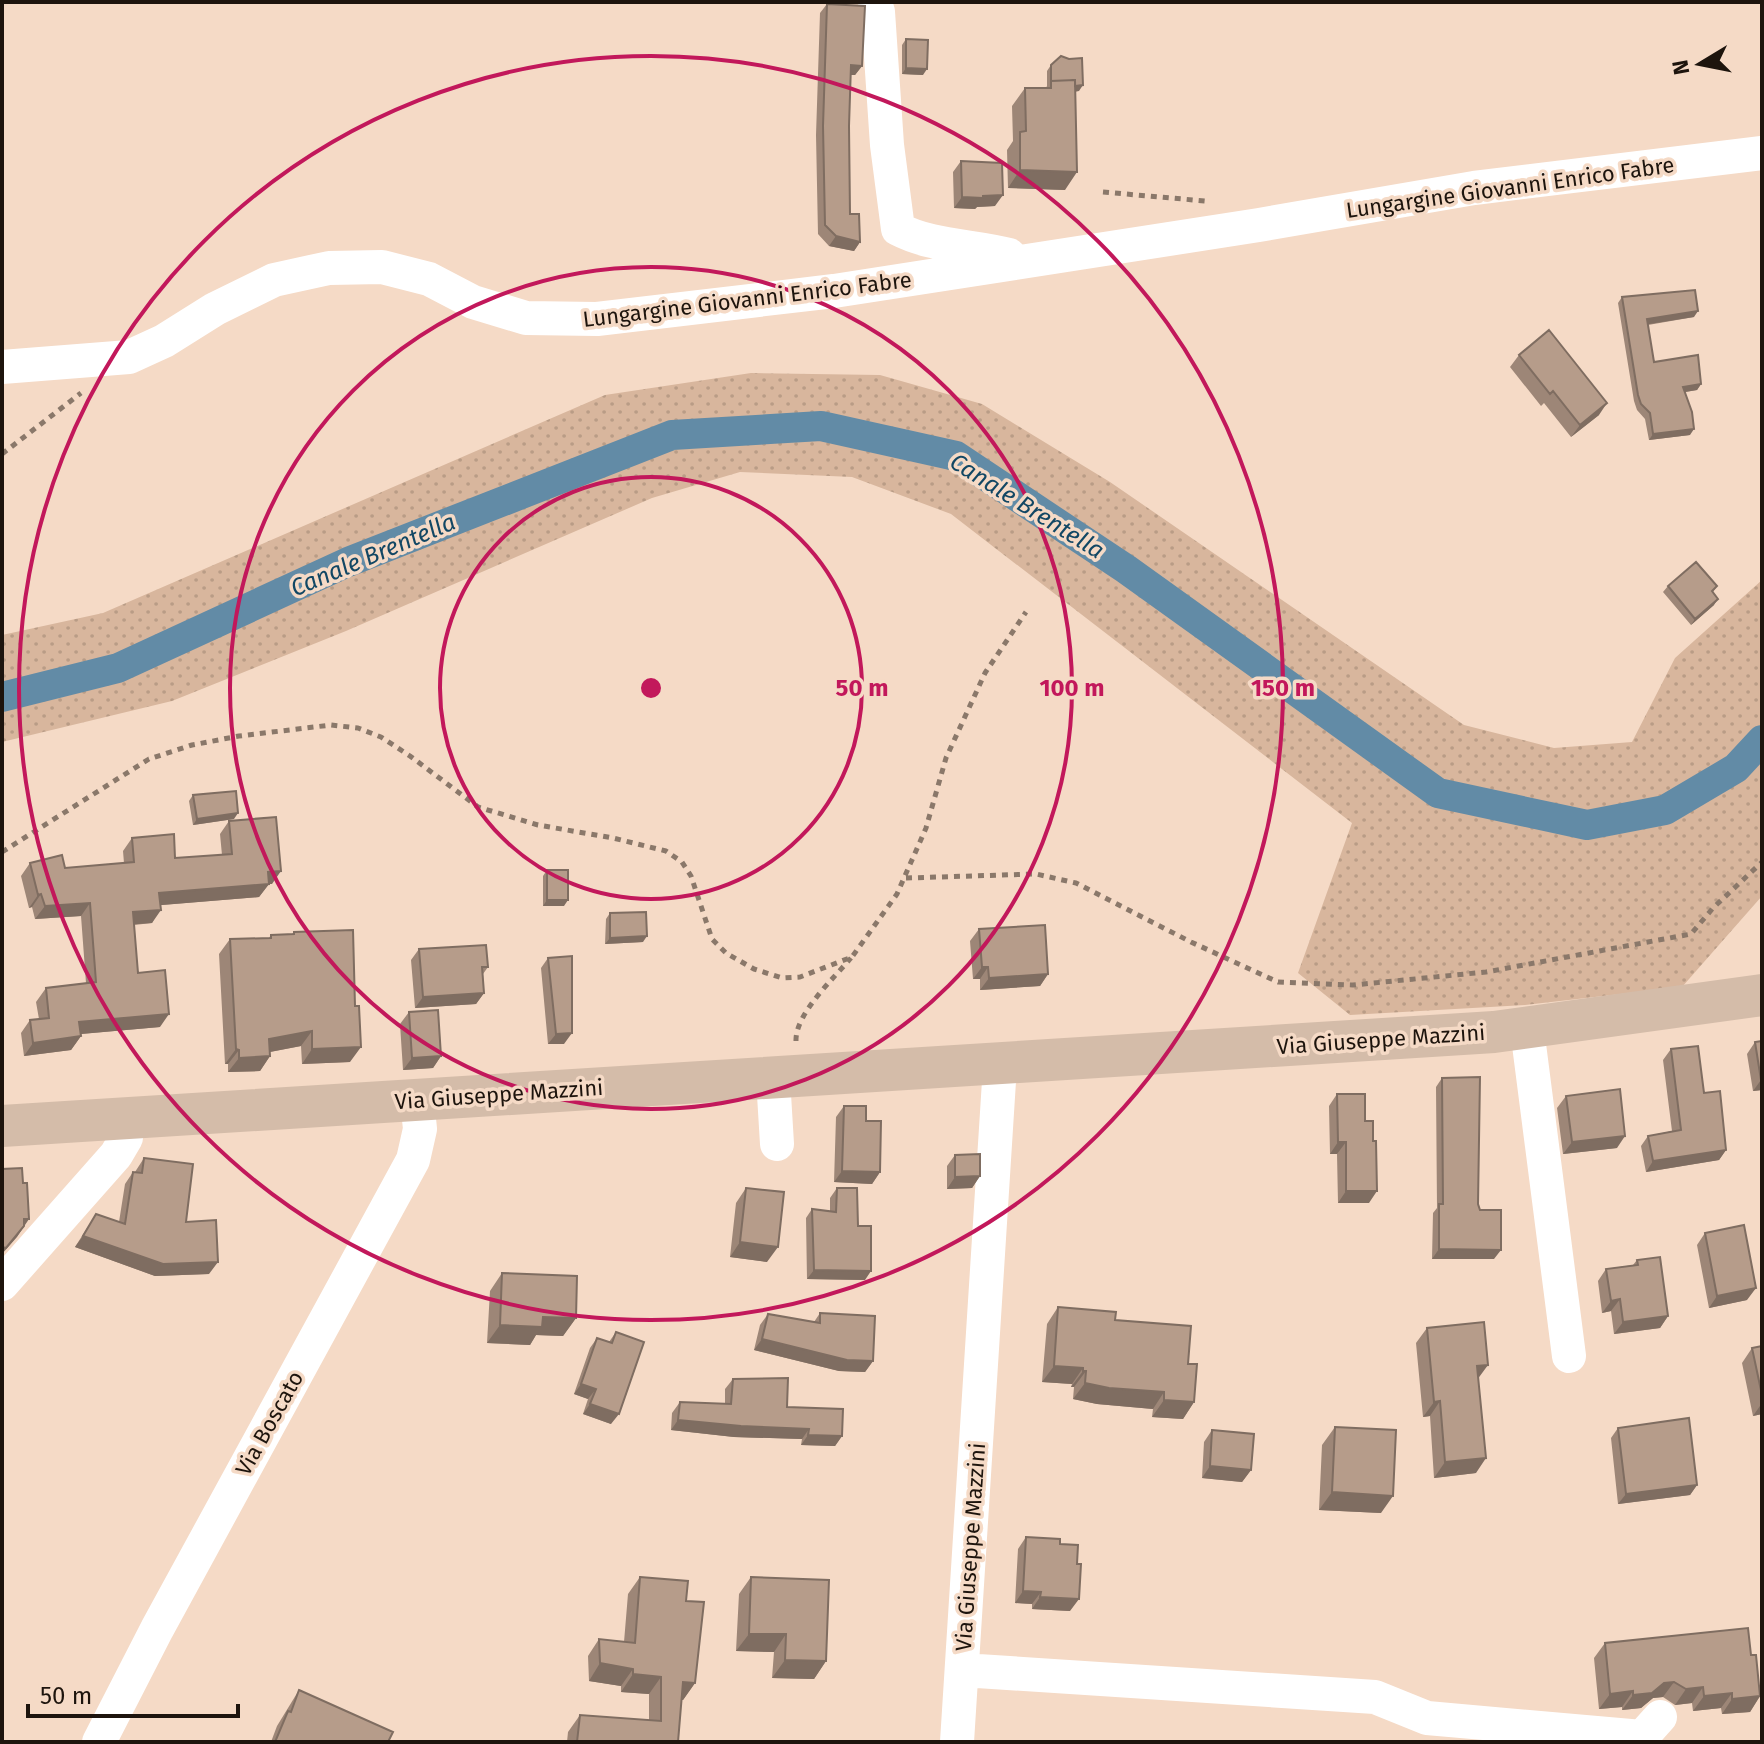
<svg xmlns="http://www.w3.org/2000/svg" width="1764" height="1744" viewBox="0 0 1764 1744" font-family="'Fira Sans',sans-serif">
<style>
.grass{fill:url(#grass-dots)}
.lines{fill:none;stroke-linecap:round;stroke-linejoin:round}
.canal{stroke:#628ba6;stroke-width:30}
.path{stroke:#8a786a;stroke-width:5;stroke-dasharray:6 6;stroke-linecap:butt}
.minor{stroke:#fff;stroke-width:34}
.major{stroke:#d4bca9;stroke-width:42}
.wall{fill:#9d8677}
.shaded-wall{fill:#7f6d61}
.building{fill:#b69c8a;stroke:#7f6d61;stroke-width:2}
.ring{fill:none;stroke:#c2185b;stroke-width:4}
.labels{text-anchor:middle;stroke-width:7;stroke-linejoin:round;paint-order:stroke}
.street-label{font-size:22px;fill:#1d140d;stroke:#f5dac6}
.water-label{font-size:24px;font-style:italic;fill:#124764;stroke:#f5dac6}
.centre{fill:#c2185b;stroke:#f5dac6;stroke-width:4}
.ring-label{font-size:24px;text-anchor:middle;font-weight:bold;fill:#c2185b;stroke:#f5dac6;stroke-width:7;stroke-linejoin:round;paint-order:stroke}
</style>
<defs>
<pattern id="grass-dots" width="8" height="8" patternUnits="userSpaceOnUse" patternTransform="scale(2)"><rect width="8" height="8" fill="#d8b69d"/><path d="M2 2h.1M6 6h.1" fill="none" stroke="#b99c86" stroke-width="1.8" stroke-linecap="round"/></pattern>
</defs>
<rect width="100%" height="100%" fill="#f5dac6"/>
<!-- grass -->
<path class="grass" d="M751 373 880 375 982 404 1110 482 1464 725 1554 748 1632 742 1675 658 1762 580V896L1682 987 1525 1005 1350 1015 1298 973 1352 823 951 514 852 477 740 472 652 498 346 631 172 701 2 742V635L103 613 605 395Z"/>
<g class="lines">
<!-- canal -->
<path class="canal" d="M2 697 118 668 348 562 672 435 821 426 956 456 1126 569 1438 793 1587 825 1665 810 1736 768 1762 740"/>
<!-- path -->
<path class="path" d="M1103 192 1205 201
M2 454 81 393
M2 852 149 759 192 745 239 736 331 725 358 728 381 737 410 756 478 807 538 825 613 838 666 851 682 862 691 876 712 939 726 953 754 969 782 978 800 977 852 957 897 894 926 828 946 758 985 673 1026 612
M906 878 1036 874 1076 883 1191 942 1278 982 1353 985 1486 972 1691 934 1713 908 1762 862
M796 1041C795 1014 834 978 851 958"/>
<!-- minor -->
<path class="minor" d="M875 2 878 12 887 145 898 229C933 247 971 245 1009 255
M2 367 129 357 164 341 215 309 274 280 329 268 382 267 429 279 473 302 526 318 597 319 834 291 1259 225 1474 188 1762 153
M1527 1029 1569 1356
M773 1078 777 1144
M2 1284 116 1155 126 1138 125 1117
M962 1670 1375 1697 1427 1718 1642 1737 1660 1717
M99 1742 157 1629 413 1160 420 1129 417 1099
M957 1742 999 1081 996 1064"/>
<!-- major -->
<path class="major" d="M2 1126 1494 1032 1762 995"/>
</g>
<!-- wall -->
<path class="wall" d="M827 4 862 66 855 75H851L849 126 850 214 860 242 854 251 829 246 818 234 816 135 820 13Z
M906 39 923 75 902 74V45Z
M1051 65 1079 91 1075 92 1065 190 1008 188 1007 150 1013 141 1012 106 1025 88H1046L1047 86V71Z
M961 161 995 206 977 207 975 209 954 208 953 172Z
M1622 297 1694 317 1648 325 1654 362 1701 384 1697 390 1685 392 1690 435 1649 440 1645 419 1637 410 1634 401 1618 303Z
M1519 355 1599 415 1571 437 1544 403 1541 406 1510 367Z
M1668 586H1717L1713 592 1714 605 1691 625 1663 592Z
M193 795 234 819 193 825 189 801Z
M229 821 272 884H269L259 897 161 905 152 923 134 925 138 973 160 1027 80 1034 81 1036 71 1050 24 1056 21 1033 30 1020 39 1019 36 1002 46 988 86 983 81 916 35 919 32 907 29 908 21 876 30 863 65 868 124 863 123 851 132 838 175 858 222 855 220 834Z
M547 870 564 906H543V876Z
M610 913 643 942 605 944 606 919Z
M979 929 1048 974 1040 986 980 990V979H973L970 941Z
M294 932 350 1062 302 1064 301 1046 270 1052V1056L260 1071 228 1072V1064H225L219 954 230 939 269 938 271 935 292 934Z
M419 949 488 967 483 974 484 993 476 1004 415 1008 411 960Z
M548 958 564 1044H548L541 968Z
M409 1012 441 1056 433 1068 403 1070 400 1024Z
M1762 1041V1090L1753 1091 1747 1054 1755 1042Z
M1671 1049 1704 1093 1726 1150 1719 1160 1646 1172 1641 1146 1648 1136 1672 1131 1663 1060Z
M1442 1078 1478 1204 1494 1259H1432L1433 1213 1437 1208 1436 1087Z
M1337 1094 1365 1121 1369 1203H1338L1337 1154H1330L1329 1106Z
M1566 1096 1617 1148 1563 1154 1557 1108Z
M844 1106 866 1121 880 1172 872 1184 834 1182 836 1117Z
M955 1155 980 1176 972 1188 947 1189V1166Z
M144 1158 186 1222 209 1274 155 1276 75 1247 96 1214 119 1222 125 1184 133 1172H135Z
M746 1188 767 1262 730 1257 736 1203Z
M837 1188 858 1226 865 1280 807 1279 806 1218 812 1209 830 1211V1198Z
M1705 1233 1747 1300 1709 1308 1697 1245Z
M1637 1260 1668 1316 1660 1328 1614 1334 1611 1311 1602 1313 1598 1281 1606 1269 1633 1265Z
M502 1273 576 1318 563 1336 536 1335 530 1345 487 1343 490 1291Z
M1058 1307 1115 1320 1188 1364 1194 1402 1183 1419 1152 1417 1153 1409 1097 1404 1073 1399 1074 1387H1071L1072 1384 1042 1382 1047 1324Z
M820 1313 873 1361 865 1372 839 1371 754 1350 760 1325 768 1314 814 1322Z
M1427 1328 1478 1379 1476 1473 1434 1478 1430 1416 1423 1417 1416 1343Z
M616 1332 611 1424 583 1414 588 1399 574 1394 590 1348 597 1338 609 1342Z
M1762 1346V1414L1753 1416 1742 1363 1752 1348Z
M733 1379 787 1407 842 1436 835 1446 801 1445 802 1439 734 1437 671 1430 672 1413 680 1402 725 1404V1389Z
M1335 1427 1381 1513 1319 1510 1322 1445Z
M1618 1428 1697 1485 1690 1495 1618 1504 1611 1438Z
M1212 1430 1251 1470 1242 1482 1202 1478 1204 1442Z
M1026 1537 1060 1544 1070 1611 1032 1609V1604L1015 1603 1018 1549Z
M640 1577 686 1601 695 1683 683 1700H681L678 1742H567L568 1732 580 1715 649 1720V1694L621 1692V1686L589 1681 588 1656 599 1639 624 1642 628 1594Z
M751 1577 826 1661 814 1679 772 1678 774 1652 736 1651 739 1594Z
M1605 1643 1751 1655 1760 1696 1750 1712 1722 1714 1721 1708 1693 1711 1692 1703 1675 1705 1663 1697 1653 1698 1641 1708 1622 1710V1707L1599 1709 1594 1658Z
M299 1690 388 1742H271L277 1726Z"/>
<!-- shaded-wall -->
<path class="shaded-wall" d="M851 65 862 66 855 75H845Z
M906 68 927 69 923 75 902 74Z
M1083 85 1079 91 1048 92 1051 86Z
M1020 170 1077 172 1065 190 1008 188Z
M1003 195 995 206 977 207 975 209 954 208 962 197Z
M836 236 860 242 854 251 829 246Z
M1698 311 1694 317 1643 325 1647 319Z
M1701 384 1697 390 1679 393 1683 387Z
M1607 403 1599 415 1571 437 1580 425Z
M1694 429 1690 435 1649 440 1653 434Z
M1718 599 1714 605 1691 625 1695 619Z
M238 813 234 819 193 825 197 819Z
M281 871 272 884H269L259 897 150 906 159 893 268 872Z
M41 894 32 907 29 908 38 895Z
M547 900H568L564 906H543Z
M90 903 81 916 35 919 45 906Z
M161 910 152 923 124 925 133 912Z
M647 936 643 942 605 944 610 938Z
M982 967H988L980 979H973Z
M1048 974 1040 986 980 990 989 978Z
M484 993 476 1004 415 1008 423 997Z
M169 1014 160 1027 70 1035 79 1022Z
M312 1031 301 1046 259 1054 269 1039Z
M572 1033 564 1044H548L556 1034Z
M81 1036 71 1050 24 1056 33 1043Z
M361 1047 350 1062 302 1064 312 1049Z
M236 1049 239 1050 228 1064H225Z
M270 1056 260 1071 228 1072 239 1058Z
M441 1056 433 1068 403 1070 412 1058Z
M1761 1080 1762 1090 1753 1091Z
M1625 1136 1617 1148 1563 1154 1572 1142Z
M1338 1142H1346L1337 1154H1330Z
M1726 1150 1719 1160 1646 1172 1653 1161Z
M842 1171 880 1172 872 1184 834 1182Z
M980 1176 972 1188 947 1189 955 1177Z
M1346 1191H1377L1369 1203H1338Z
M24 1219H29L17 1237 2 1254V1247Z
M83 1236 218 1262 209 1274 155 1276 75 1247Z
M740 1242 778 1247 767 1262 730 1257Z
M1439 1249 1501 1250 1494 1259H1432Z
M814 1270 871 1271 865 1280 807 1279Z
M1756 1288 1747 1300 1709 1308 1717 1296Z
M1620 1299 1611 1311 1602 1313 1611 1301Z
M1668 1316 1660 1328 1614 1334 1623 1322Z
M543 1317 576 1318 563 1336 536 1335 530 1345 487 1343 500 1325Z
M762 1339 873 1361 865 1372 839 1371 754 1350Z
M1488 1365 1477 1380V1366Z
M1054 1366 1083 1368 1072 1384 1042 1382Z
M1083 1371H1086L1074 1387H1071Z
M1085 1383 1164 1392 1153 1409 1097 1404 1073 1399Z
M581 1384 596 1389 588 1399 574 1394Z
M1164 1400 1194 1402 1183 1419 1152 1417Z
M1440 1401 1430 1416 1423 1417 1434 1402Z
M1762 1403V1414L1753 1416Z
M590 1404 619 1414 611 1424 583 1414Z
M678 1420 809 1429 802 1439 734 1437 671 1430Z
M808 1435 842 1436 835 1446 801 1445Z
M1486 1458 1476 1473 1434 1478 1445 1462Z
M1210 1466 1251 1470 1242 1482 1202 1478Z
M1697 1485 1690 1495 1618 1504 1626 1494Z
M1332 1492 1393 1496 1381 1513 1319 1510Z
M1023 1591 1041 1592 1032 1604 1015 1603Z
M1040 1597 1079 1599 1070 1611 1032 1609Z
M749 1634H786L774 1652 736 1651Z
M785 1660 826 1661 814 1679 772 1678Z
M600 1663 633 1669 621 1686 589 1681Z
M633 1674 661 1677 649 1694 621 1692Z
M683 1682 695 1683 683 1700 671 1699Z
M1674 1682 1663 1697 1653 1698 1641 1708 1622 1710 1633 1695 1664 1683Z
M1703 1687 1692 1703 1675 1705 1686 1689Z
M1633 1691 1622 1707 1599 1709 1610 1694Z
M1732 1693 1721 1708 1693 1711 1704 1696Z
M1760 1696 1750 1712 1722 1714 1732 1699Z"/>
<!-- building -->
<path class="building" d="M827 4 865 6 862 66 851 65 849 126 850 214H859L860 242 836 236 825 225 823 126Z
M906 39 928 40 927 69 906 68Z
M1061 56 1069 59 1082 58 1083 85 1075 86V80L1051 81V65Z
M1075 80 1077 172 1020 170V132L1026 131 1025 88H1051V81Z
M961 161 1002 163 1003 195 983 196V198L962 197Z
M1695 290 1698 311 1647 319 1654 362 1698 355 1701 384 1683 387 1692 412 1694 429 1653 434 1650 413 1641 404 1638 395 1622 297Z
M1549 330 1607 403 1580 425 1553 391 1550 394 1519 355Z
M1696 562 1717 586 1712 591 1718 599 1695 619 1668 586Z
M236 791 238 813 197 819 193 795Z
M276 817 281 871 268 872 269 884 159 893 161 910 133 912 138 973 165 970 169 1014 79 1022 81 1036 33 1043 30 1020 49 1018 46 988 96 982 90 903 45 906 41 894 38 895 30 863 62 855 65 868 134 862 132 838 174 834 175 858 232 854 229 821Z
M547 870H568V900H547Z
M646 912 647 936 610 938V913Z
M1045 925 1048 974 989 978 988 967H982L979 929Z
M353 930 355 1006H359L361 1047 312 1049V1031L269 1039 270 1056 239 1058V1050L236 1049 230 939 271 938V935L294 934V932Z
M486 945 488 967H482L484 993 423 997 419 949Z
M572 956V1033L556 1034 548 958Z
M438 1010 441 1056 412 1058 409 1012Z
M1762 1041V1080H1761L1755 1042Z
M1698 1046 1704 1093 1720 1091 1726 1150 1653 1161 1648 1136 1681 1130 1671 1049Z
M1480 1077 1478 1204 1480 1210H1501V1250L1439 1249V1204H1443L1442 1078Z
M1620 1089 1625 1136 1572 1142 1566 1096Z
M1337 1094H1365V1121H1373V1141H1376L1377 1191H1346V1142H1338Z
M844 1106H866V1121H881L880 1172 842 1171Z
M980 1154V1176L955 1177V1155Z
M144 1158 193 1164 186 1222 216 1220 218 1262 163 1264 83 1236 96 1214 125 1224 133 1172 142 1173Z
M22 1168 23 1183H27L29 1219H24V1226L6 1248 2 1247V1169Z
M746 1188 784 1192 778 1247 740 1242Z
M837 1188H857L858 1226H871V1271L814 1270 812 1209 836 1212Z
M1744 1225 1756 1288 1717 1296 1705 1233Z
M1660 1257 1668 1316 1623 1322 1620 1299 1611 1301 1606 1269 1638 1265 1637 1260Z
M502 1273 577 1276 576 1318 543 1317 542 1327 500 1325Z
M1058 1307 1116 1312 1115 1320 1191 1326 1188 1364H1197L1194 1402 1164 1400V1392L1109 1388 1085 1383 1086 1371H1083V1368L1054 1366Z
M820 1313 875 1316 873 1361 847 1360 762 1339 768 1314 820 1323Z
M1484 1322 1488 1365 1477 1366 1486 1458 1445 1462 1440 1401 1434 1402 1427 1328Z
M616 1332 644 1342 619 1414 590 1404 596 1389 581 1384 597 1338 612 1343Z
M1762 1346V1395L1752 1348Z
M788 1378 787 1407 843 1409 842 1436 808 1435 809 1429 741 1426 678 1420 680 1402 731 1404 733 1379Z
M1689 1418 1697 1485 1626 1494 1618 1428Z
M1335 1427 1396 1430 1393 1496 1332 1492Z
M1212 1430 1254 1434 1251 1470 1210 1466Z
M1026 1537 1060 1539V1544L1078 1545 1077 1564H1081L1079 1599 1040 1597 1041 1592 1023 1591Z
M640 1577 688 1581 686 1601 704 1602 695 1683 683 1682 678 1742H577L580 1715 661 1721V1677L633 1674V1669L600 1663 599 1639 635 1643Z
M751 1577 829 1580 826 1661 785 1660 786 1634H749Z
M1748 1628 1751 1655H1756L1760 1696 1732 1699V1693L1704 1696 1703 1687 1686 1689 1674 1682 1664 1683 1652 1693 1633 1695V1691L1610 1694 1605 1643Z
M299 1690 393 1732 388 1742H275L288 1711 291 1712Z"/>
<!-- distance rings -->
<g class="ring">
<circle cx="651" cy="688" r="211"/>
<circle cx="651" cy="688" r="421"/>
<circle cx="651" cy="688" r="632"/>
</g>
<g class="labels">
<!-- street labels -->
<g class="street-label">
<text transform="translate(1510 187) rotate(-8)" y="8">Lungargine Giovanni Enrico Fabre</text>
<text transform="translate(747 299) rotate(-7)" y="8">Lungargine Giovanni Enrico Fabre</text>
<text transform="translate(1381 1039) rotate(-4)" y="8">Via Giuseppe Mazzini</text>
<text transform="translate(499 1094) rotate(-4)" y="8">Via Giuseppe Mazzini</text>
<text transform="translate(269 1423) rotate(-61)" y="8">Via Boscato</text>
<text transform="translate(970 1547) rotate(-86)" y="8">Via Giuseppe Mazzini</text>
</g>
<!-- water labels -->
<g class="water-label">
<text transform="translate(1027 506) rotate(32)" y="8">Canale Brentella</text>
<text transform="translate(373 555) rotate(-23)" y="8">Canale Brentella</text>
</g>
</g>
<circle cx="651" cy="688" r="12" class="centre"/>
<g class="ring-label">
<text x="862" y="696">50 m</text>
<text x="1072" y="696">100 m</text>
<text x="1283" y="696">150 m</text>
</g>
<!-- border -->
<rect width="1764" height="1744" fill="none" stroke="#1d140d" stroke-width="8"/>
<!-- north arrow -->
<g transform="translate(1700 64) rotate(260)" stroke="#f5dac6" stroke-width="6" paint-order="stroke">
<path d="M0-6L14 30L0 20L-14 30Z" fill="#1d140d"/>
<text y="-12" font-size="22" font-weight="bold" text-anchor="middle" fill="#1d140d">N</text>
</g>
<!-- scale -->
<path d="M28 1704v12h210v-12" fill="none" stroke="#1d140d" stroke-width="4"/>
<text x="40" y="1704" font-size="24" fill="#1d140d" stroke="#f5dac6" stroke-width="6" paint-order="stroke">50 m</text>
</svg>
